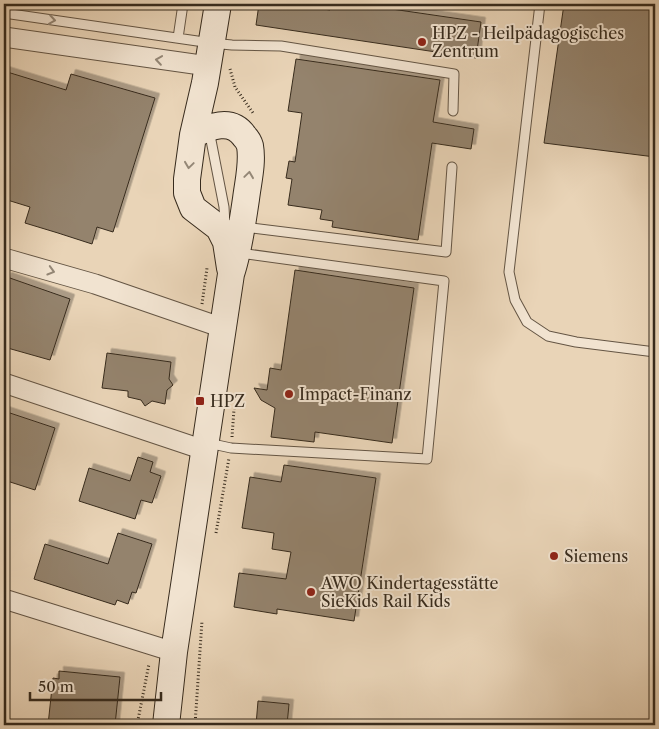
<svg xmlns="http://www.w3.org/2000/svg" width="659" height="729" viewBox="0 0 659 729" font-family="'Libre Caslon Text',serif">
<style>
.building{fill:#94836d;stroke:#372b1d;filter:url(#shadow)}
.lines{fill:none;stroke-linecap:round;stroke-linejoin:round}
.service-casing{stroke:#645544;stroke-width:11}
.minor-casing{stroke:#645544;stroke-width:21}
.secondary-casing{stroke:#372b1d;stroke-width:28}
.path{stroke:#372b1d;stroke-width:3;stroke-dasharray:1 2.5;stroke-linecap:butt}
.service{stroke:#f1e3d0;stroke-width:9}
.minor{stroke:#f1e3d0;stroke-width:19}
.secondary{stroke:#f1e3d0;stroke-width:26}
.oneway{stroke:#948776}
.poi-dot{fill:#8f2418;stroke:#f1e3d0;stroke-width:2}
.labels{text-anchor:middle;stroke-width:4;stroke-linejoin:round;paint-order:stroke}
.poi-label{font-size:16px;fill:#372b1d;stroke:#f1e3d0;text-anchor:start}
</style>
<defs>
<filter id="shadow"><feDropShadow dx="4.5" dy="-4.5" stdDeviation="0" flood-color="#0004"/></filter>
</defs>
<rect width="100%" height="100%" fill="#e9d4b7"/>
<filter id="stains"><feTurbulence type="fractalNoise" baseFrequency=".004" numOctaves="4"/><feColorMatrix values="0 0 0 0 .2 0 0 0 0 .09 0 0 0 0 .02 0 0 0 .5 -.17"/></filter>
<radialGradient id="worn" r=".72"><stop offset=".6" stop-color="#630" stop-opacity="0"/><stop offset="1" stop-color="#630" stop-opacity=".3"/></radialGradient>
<!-- building -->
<path class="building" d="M259 4H288L330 10 331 4H379L378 7 481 22 476 58 256 25Z
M564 4H655V157L544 143Z
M296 59 440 80 433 122 474 129 471 149 432 143 418 240 332 227 333 221 320 219 322 210 288 205 292 179 286 178 289 161 295 162 302 113 288 111Z
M4 71 66 90 71 74 155 98 113 232 97 227 92 244 58 233 25 223 30 207 4 199Z
M295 270 414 288 392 443 315 432 314 442 271 437 275 408 261 400 254 388 267 390 270 368 281 370Z
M7 277 70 299 50 360 4 347V287Z
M107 353 171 362 169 379 173 385 167 390 165 404 152 401 145 406 141 400 128 397V391L102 388Z
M4 411 55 428 35 490 4 480Z
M138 457 153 462 150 472 161 476 152 503 141 500 135 519 79 501 89 468 130 481Z
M284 465 376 478 354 621 277 609V614L234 607 239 573 286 579 291 552 272 549 274 533 242 528 250 477 281 482Z
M118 533 152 544 136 593 132 592 128 604 117 600 115 605 34 579 45 544 108 564Z
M59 671 120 677 115 725H48L53 678 59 679Z
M258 701 289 704 287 725H256Z"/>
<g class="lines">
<defs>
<path id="service" d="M540 4 509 272 515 300 527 322 548 336 576 342 655 352
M4 13 211 43 232 45 281 46 454 74 453 111
M178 38 183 4
M209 130 224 207 225 225
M244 227 446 252 452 167
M208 443 231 448 427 459 444 281 240 253"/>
<path id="minor" d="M4 37 208 66
M4 258 95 284 223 328
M4 383 204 450
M4 599 174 652"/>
<path id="secondary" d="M218 4 205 83 193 135 187 179V193L193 208 219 228 226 242 230 268
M166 725 174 652 231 274C239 250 242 225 246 199 248 182 253 163 250 146 249 142 247 139 244 136 231 117 209 127 193 135"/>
</defs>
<!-- service casing -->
<use href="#service" class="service-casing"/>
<!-- minor casing -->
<use href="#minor" class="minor-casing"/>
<!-- secondary casing -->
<use href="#secondary" class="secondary-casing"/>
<!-- path -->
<path class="path" d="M230 69 235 87 253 113
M202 304 207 268
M232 437 234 409
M216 533 229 458
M137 725 149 664
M195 725 202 621"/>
<!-- service -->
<use href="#service" class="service"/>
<!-- minor -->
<use href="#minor" class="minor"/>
<!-- secondary -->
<use href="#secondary" class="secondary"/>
</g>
<!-- one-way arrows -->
<defs><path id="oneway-chevron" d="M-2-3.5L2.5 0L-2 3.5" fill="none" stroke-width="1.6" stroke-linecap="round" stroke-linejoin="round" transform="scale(1.25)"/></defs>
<g class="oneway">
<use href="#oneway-chevron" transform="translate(52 20) rotate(8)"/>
<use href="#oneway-chevron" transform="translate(159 60) rotate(-172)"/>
<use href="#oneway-chevron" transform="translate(189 165) rotate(98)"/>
<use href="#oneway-chevron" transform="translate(249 175) rotate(-82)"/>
<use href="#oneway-chevron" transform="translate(51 271) rotate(16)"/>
</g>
<!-- markers -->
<g class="poi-dot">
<circle cx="422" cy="42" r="5"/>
<circle cx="289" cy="394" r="5"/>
<rect x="195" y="396" width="10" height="10" rx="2.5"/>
<circle cx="554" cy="556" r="5"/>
<circle cx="311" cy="592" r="5"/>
</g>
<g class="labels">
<!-- poi labels -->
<g class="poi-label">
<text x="432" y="39">HPZ - Heilpädagogisches<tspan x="432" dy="18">Zentrum</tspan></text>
<text x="299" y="400">Impact-Finanz</text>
<text x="210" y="407">HPZ</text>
<text x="564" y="562">Siemens</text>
<text x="321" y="589">AWO Kindertagesstätte<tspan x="321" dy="18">SieKids Rail Kids</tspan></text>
</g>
</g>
<!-- margin -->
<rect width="659" height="729" fill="none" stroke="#e9d4b7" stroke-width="20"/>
<rect x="5" y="5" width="649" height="719" fill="none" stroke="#372b1d" stroke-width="2.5"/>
<rect x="10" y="10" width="639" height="709" fill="none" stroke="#372b1d"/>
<!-- scale -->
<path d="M30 692v8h131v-8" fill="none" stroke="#372b1d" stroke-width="2.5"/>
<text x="38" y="692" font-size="15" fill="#372b1d" stroke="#f1e3d0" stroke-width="4" paint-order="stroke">50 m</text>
<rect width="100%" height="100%" filter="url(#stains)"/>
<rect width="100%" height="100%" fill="url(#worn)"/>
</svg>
